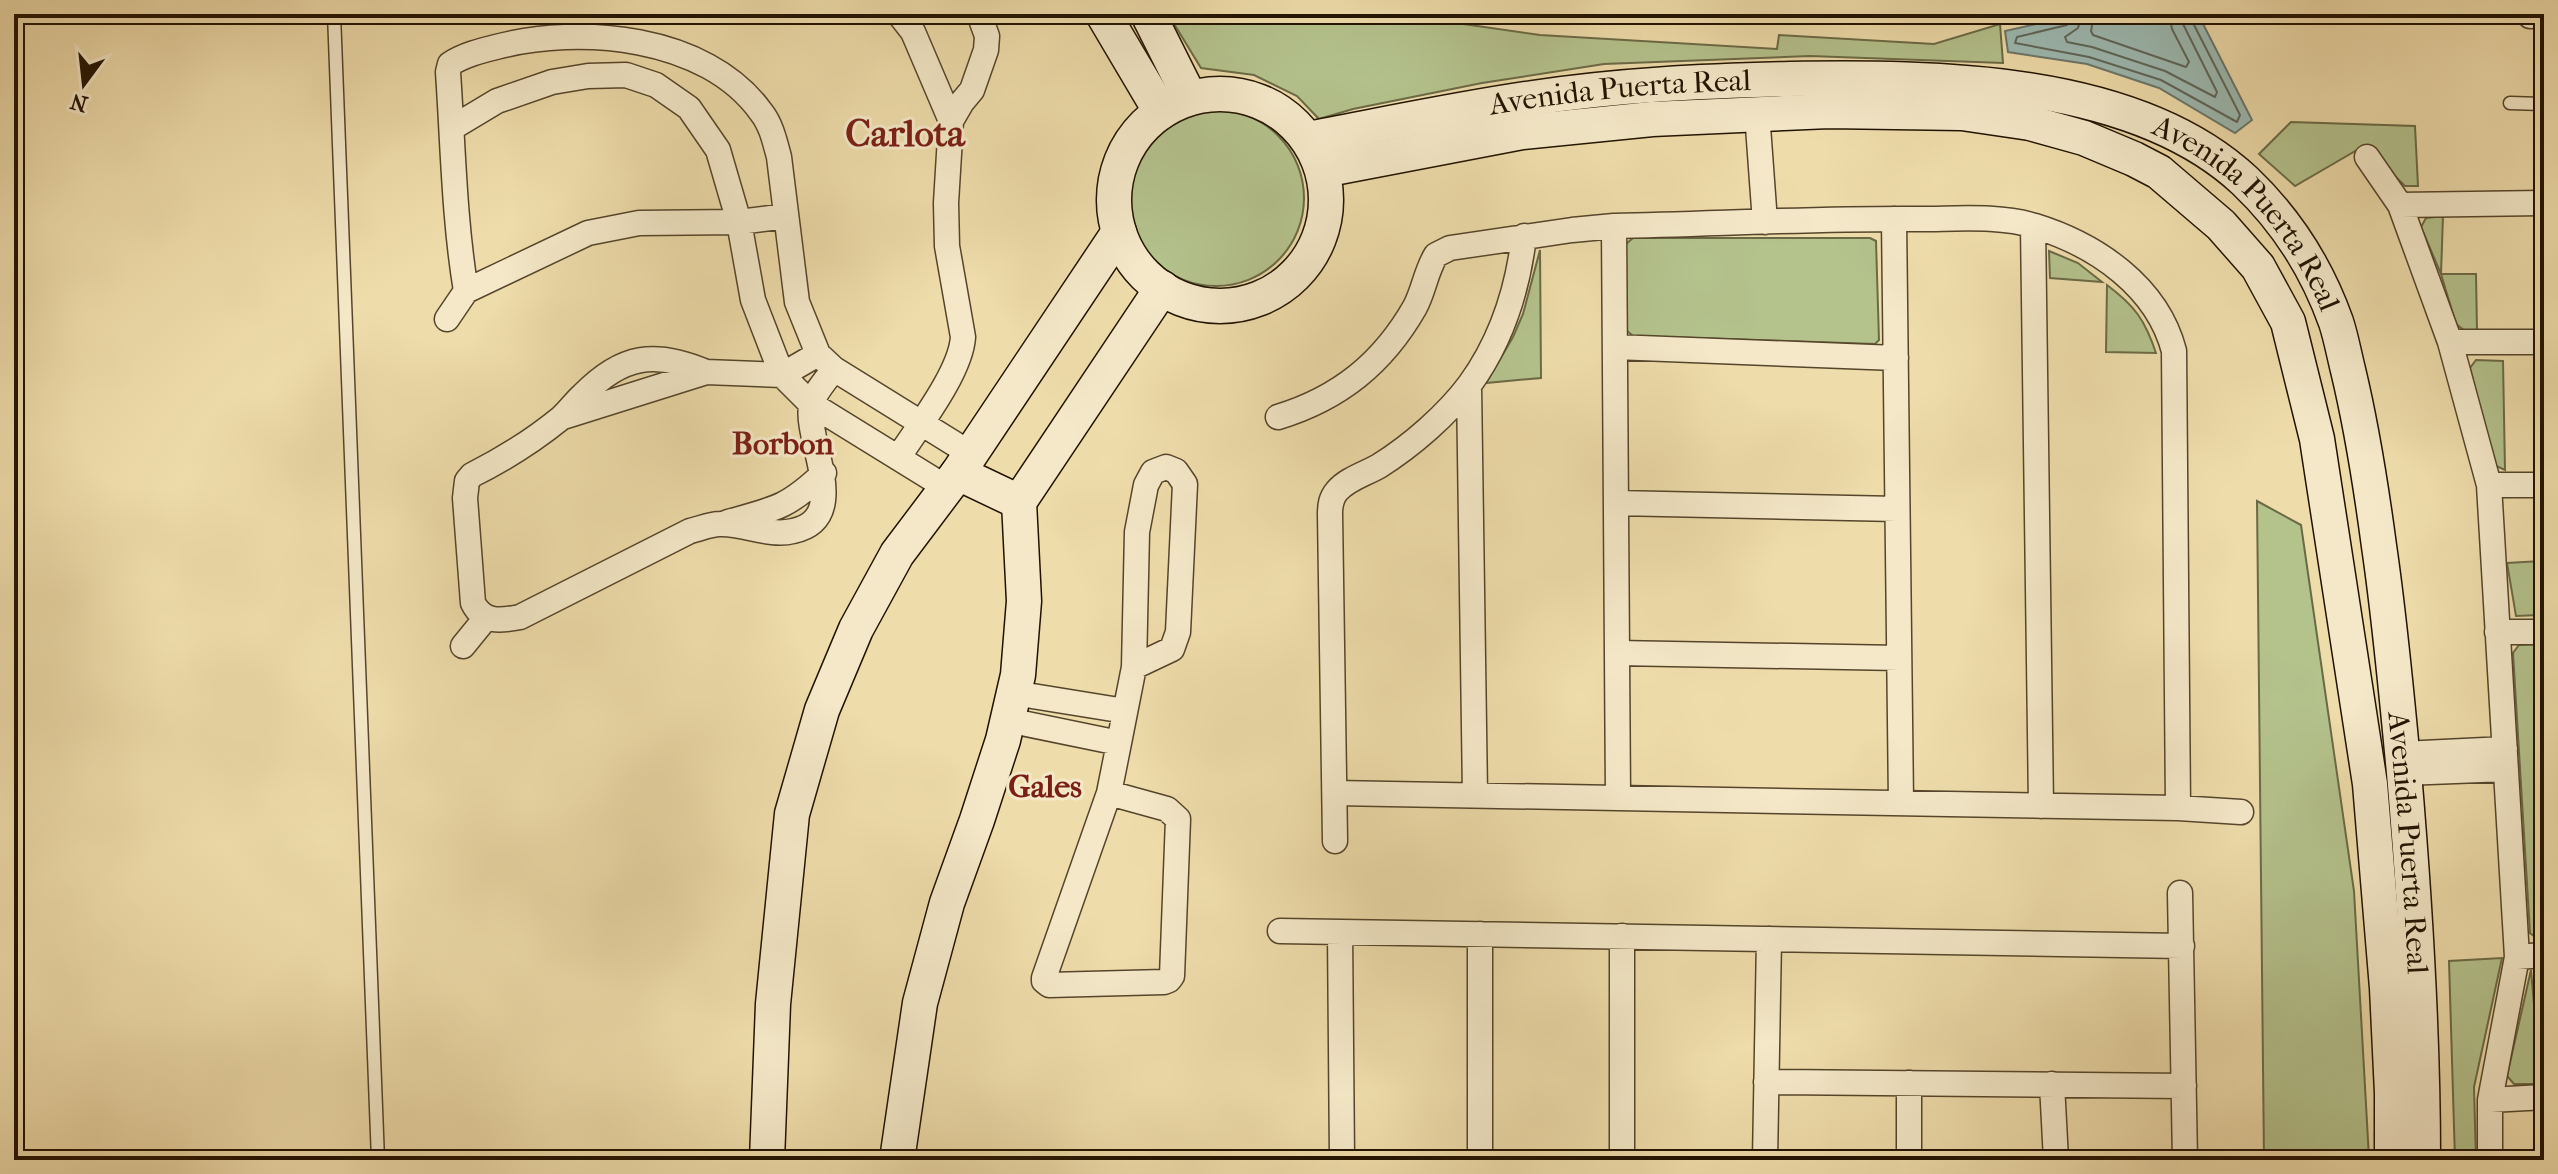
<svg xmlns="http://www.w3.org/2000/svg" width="2558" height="1174" viewBox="0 0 2558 1174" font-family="'IM FELL French Canon',serif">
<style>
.green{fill:#b4c28c;stroke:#6b6a46;stroke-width:2}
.water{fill:#9cbab2;stroke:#6b776b;stroke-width:2}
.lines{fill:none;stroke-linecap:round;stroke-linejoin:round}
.shore{stroke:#5f665a;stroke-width:2}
.lane-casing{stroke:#55452b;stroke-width:15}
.street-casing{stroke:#55452b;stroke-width:27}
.secondary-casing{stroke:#221301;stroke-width:37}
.lane{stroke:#f4e8c8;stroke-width:12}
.street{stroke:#f4e8c8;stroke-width:24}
.secondary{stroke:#f4e8c8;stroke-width:34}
.labels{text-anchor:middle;stroke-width:6;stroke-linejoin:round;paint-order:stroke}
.street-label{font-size:30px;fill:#221301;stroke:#f4e8c8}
.neighbourhood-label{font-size:32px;font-weight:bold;fill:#7a1f14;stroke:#f4e8c8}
.district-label{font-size:38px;font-weight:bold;fill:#7a1f14;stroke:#f4e8c8}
</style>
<rect width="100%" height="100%" fill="#eedcaa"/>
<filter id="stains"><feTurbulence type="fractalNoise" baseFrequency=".0025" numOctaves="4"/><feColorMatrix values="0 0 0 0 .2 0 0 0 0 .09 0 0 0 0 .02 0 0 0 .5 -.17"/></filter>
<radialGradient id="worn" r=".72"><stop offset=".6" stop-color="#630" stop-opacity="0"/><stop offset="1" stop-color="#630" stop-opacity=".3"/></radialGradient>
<!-- green -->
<path class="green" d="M1168 14H1394L1540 35 1777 49 1779 35 1934 44 2000 24 2003 63 1810 56 1604 64 1482 83 1353 109 1319 119 1297 96 1254 75 1201 68Z
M1128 198a88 88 0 1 1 176 0a88 88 0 1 1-176 0Z
M2291 122 2415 126 2418 186H2405L2364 146 2295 186 2259 154Z
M2443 216 2441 274H2476L2477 330 2465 331 2456 324 2441 274 2421 227 2426 218Z
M1633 238H1870L1876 241 1879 340 1875 344 1633 336 1626 330V244Z
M1540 250 1541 378 1486 383 1513 337 1523 314Z
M2049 251 2078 263 2102 282 2050 278Z
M2107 285C2135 306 2145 320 2156 353L2106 352Z
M2476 360 2503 361 2505 470 2494 465 2470 368Z
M2257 501 2301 525 2354 891 2369 1158 2366 1160H2264Z
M2541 561 2540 615 2516 616 2507 563Z
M2544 644V940L2540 941 2530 933 2513 653 2519 645Z
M2502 958 2474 1087 2476 1160H2455L2449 961Z
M2531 970 2541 1084H2514L2507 1076Z"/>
<!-- water -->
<path class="water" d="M2080 14H2198L2252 120 2235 133 2159 88 2087 64 2008 52 2005 31Z"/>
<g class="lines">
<!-- shore -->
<path class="shore" d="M2072 14 2071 20 2067 25 2017 37 2015 43 2089 57 2161 80 2237 122 2240 115 2192 21 2191 14
M2082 14 2078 28 2065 37 2067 42 2092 47 2165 71 2215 97 2217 92 2183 24 2181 14
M2094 14 2091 31 2093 35 2186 67 2189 62 2172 29 2169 14"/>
<defs>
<path id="lane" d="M334 14 378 1160
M2510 103 2544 104"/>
<path id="street" d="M899 14 913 32 951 121
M2530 16 2544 15
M1757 113 1765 222
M452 128 497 101 552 82 588 76 626 75 656 85 689 108 718 150 739 222 753 300 782 375 811 404 947 488
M2367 157 2400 205 2450 342 2489 485 2517 957 2490 1100V1160
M2400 205 2544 203
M786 216 739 222 639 223 588 233 466 291C454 219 453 145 448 72L450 64C464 55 480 51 496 47 579 25 706 35 761 112 771 124 775 142 779 157L797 302 818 354 834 369 971 454
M1894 219 1901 803
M1614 226 1618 798
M2033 226 2041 806
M447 319 466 291
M2450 342H2544
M1615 347 1896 358
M706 372C655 350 622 355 583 395 575 402 569 411 561 418 534 440 504 459 472 475L467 481 465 498 473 603C483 623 500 621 520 617L690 531C699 529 710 524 720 524 744 523 769 537 793 531 853 518 805 441 811 406 813 394 827 379 834 369
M1469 386 1475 795
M566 416 706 372 782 375 818 354
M1278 417C1340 398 1383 363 1415 307 1424 290 1426 271 1436 255L1450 248 1572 230 1614 226C1716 224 1818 218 1919 219 1957 219 1999 215 2035 226 2096 245 2157 286 2174 351L2178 808
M898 458C918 427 961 372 963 337L947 246 946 203 951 121 962 102 972 90 986 50 987 36 979 14
M2489 485H2544
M1616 503 1897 509
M728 522C775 509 787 508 824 473
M2497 632H2544
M463 646 485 619
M1617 653 1899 658
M1014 693 1125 711
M1007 720 1119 743
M2402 754 2505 749
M2404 773 2506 769
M1109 793 1167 809 1178 819 1172 976 1169 980 1164 982 1049 985 1044 981V978L1109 793 1119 743 1134 667 1137 532 1146 485 1153 472 1166 467 1176 471 1185 484 1178 632 1172 649 1134 667
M1335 793 2178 808 2241 812
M1335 841 1330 514C1330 505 1331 498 1337 491 1347 479 1365 474 1379 466 1411 446 1447 415 1470 384 1501 341 1518 288 1524 236
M2180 893 2185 1160
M1280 931 2182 946
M1340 932 1342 1160
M1480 934V1160
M2517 957 2544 955
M1766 1082 2184 1086
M1909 1083V1160
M2052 1084 2056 1160
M2490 1100 2544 1097
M1622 1160V936
M1765 1160 1769 939"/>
<g id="secondary">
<path d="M1103 14 1161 112"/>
<path d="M1148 14 1190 98"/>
<circle cx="1220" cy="200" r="106"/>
<path id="s1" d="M1308 139C1382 125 1457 109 1533 98 1618 85 1704 81 1790 79 1933 77 2134 77 2245 181 2286 220 2317 269 2336 322 2341 337 2344 354 2348 370 2362 428 2371 486 2379 546 2390 621 2397 697 2404 773 2415 902 2423 1031 2423 1160"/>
<path d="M1323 170 1522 132 1652 119 1829 111 1962 113 2030 123 2084 138 2134 159 2159 172 2221 225 2258 267 2288 322 2317 439 2370 784 2387 988 2392 1093V1160"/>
<path d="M958 473 1019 502"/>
<path d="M767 1160 773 1004 792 814 822 710 856 629 897 554 958 473 1119 232"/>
<path d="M897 1160 920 1003 947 903 977 820 1003 740 1018 675 1024 601 1019 502 1162 288"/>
</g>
</defs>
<!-- lane casing -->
<use href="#lane" class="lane-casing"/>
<!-- street casing -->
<use href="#street" class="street-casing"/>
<!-- secondary casing -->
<use href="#secondary" class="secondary-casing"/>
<!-- lane -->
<use href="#lane" class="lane"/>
<!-- street -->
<use href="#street" class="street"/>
<!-- secondary -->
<use href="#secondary" class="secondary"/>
</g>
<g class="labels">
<!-- street labels -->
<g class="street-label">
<text dy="10" stroke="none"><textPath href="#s1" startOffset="316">Avenida Puerta Real</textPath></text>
<text dy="10" stroke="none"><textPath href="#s1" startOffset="988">Avenida Puerta Real</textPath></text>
<text dy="10" stroke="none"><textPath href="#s1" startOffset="1660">Avenida Puerta Real</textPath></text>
</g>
<!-- neighbourhood labels -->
<g class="neighbourhood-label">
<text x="783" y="454">Borbon</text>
<text x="1045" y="797">Gales</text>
</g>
<!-- district labels -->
<g class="district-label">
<text x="905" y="146">Carlota</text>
</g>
</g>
<!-- margin -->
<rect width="2558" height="1174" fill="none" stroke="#eedcaa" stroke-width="48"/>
<rect x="16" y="16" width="2526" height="1142" fill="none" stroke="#221301" stroke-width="4"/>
<rect x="24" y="24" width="2510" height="1126" fill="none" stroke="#221301" stroke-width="2"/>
<!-- north arrow -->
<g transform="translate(84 84) rotate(195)" stroke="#f4e8c8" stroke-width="6" paint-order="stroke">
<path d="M0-6L14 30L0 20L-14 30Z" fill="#221301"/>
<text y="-12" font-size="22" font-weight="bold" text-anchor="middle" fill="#221301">N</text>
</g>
<rect width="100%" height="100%" filter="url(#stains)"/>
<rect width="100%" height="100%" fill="url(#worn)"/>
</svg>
